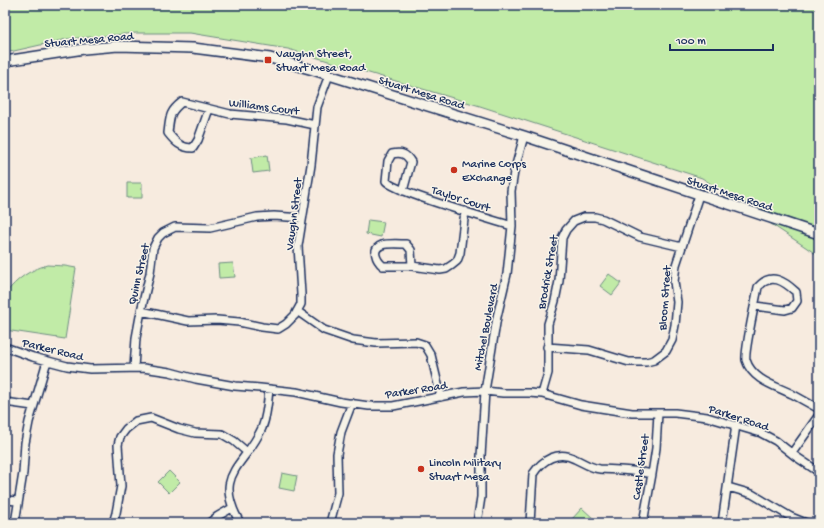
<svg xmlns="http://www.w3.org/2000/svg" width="824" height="528" viewBox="0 0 824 528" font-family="'Gochi Hand',sans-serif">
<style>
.green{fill:#c1eba7;stroke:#6e8d82}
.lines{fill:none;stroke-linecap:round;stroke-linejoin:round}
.minor-casing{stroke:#1b2f5e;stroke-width:10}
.major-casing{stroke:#1b2f5e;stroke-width:12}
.minor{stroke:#f7f3e8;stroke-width:7}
.major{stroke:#f7f3e8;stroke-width:9}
.poi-dot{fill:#c8321e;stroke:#f7f3e8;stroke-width:1.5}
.labels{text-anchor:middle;stroke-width:3;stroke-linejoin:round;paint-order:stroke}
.street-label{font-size:12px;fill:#1b2f5e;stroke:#f7f3e8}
.poi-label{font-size:12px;fill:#1b2f5e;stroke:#f7f3e8;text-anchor:start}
</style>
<rect width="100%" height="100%" fill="#f7ebdf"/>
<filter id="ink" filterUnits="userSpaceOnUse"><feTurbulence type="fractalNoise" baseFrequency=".025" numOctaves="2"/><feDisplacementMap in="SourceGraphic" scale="8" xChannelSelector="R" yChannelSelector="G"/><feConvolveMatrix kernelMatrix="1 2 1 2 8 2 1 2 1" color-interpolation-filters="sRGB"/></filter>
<g filter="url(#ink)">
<!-- green -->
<path class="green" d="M5 5H819V256L702 178 480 106 288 49 190 33H136L67 39 5 53Z
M267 155 269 171 253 173 251 158Z
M127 183H142V198H127Z
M368 220 384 222 381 237 366 234Z
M233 263 235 277 219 278 218 264Z
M47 265 65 266 76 268 65 339 5 330V294C18 278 28 271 47 265Z
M609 274 621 283 612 295 600 286Z
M169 471 180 482 169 493 158 482Z
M282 473 297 476 294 491 279 488Z
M582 508 594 519 590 523H576L572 519Z"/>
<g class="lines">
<defs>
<path id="minor" d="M209 109 198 140 193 148C181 148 175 142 168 133 170 117 169 112 182 102L230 114 287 119 315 125
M403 191 411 162C406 154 402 152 392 154L388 161 386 181C394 192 493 220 512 226
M412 266 411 250 406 244C400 244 387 243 382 245 371 249 376 260 383 266H412L440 270 446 269 452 265 457 261 460 253 465 211
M755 306 785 310 792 308 797 301 796 292C784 281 771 272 758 287 756 299 744 352 746 360 752 380 776 386 792 394 801 399 810 404 819 409
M141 311 188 321 217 320 239 322 262 327 278 329 286 324 295 315 301 304V294L298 246 311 165 317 107 329 75
M297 311 324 330 353 340 376 343 416 342 425 345 431 355 441 397
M5 347 33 357 67 366 90 369 143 368 170 372 196 379 235 386 260 388 296 392 341 402 369 406H393L464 392 485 391 503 393H529L542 394 581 405 632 413H675L707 417 761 433 776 441 795 456 819 472
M547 347 589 350 629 362H646L654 360 666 351 672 340 675 325 677 302 674 282 676 265 699 195
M134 368 136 338 141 311 150 273 153 248 158 238 163 233 175 227 210 228 257 217 274 216 302 218
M542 394 548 373V324L555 301 559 281 562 238 566 230 574 221 584 217H595L603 219 640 237 682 247
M5 402 33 406
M792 453 819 415
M728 487 752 494 791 517 806 523
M5 500 18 501
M15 523 23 473 25 443 29 422 47 361
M113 523 116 513 121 486 118 445 120 437 126 429 136 421 151 418 179 429 195 433 222 434 234 441 247 452
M209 523 218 516 232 508
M240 523C212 473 244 468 262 428 267 416 268 401 269 389
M330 523 338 493 337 454 341 432 352 403
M477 523 481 497V456L485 391 497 317 507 274 512 226 511 191 514 172 524 136
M530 523 533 474C542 460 558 450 575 459 584 463 590 468 600 469 618 470 635 470 652 474
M643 523 652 474 656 448 658 413
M722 523 736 425"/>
<path id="major" d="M5 61 84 49 118 46 193 48 270 58 313 70 524 136 819 234"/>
</defs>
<!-- minor casing -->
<use href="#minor" class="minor-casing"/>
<!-- major casing -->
<use href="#major" class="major-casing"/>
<!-- minor -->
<use href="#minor" class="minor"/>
<!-- major -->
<use href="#major" class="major"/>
</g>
</g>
<!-- markers -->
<g class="poi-dot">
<rect x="264" y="56" width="8" height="8" rx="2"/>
<circle cx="454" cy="170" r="4"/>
<circle cx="421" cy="469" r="4"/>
</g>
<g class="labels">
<!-- street labels -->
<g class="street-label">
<text transform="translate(89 39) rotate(-5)" y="4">Stuart Mesa Road</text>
<text transform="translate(422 92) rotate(17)" y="4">Stuart Mesa Road</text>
<text transform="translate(264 106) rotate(7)" y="4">Williams Court</text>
<text transform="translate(730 193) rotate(18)" y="4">Stuart Mesa Road</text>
<text transform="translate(461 198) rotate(18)" y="4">Taylor Court</text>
<text transform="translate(293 214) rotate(-83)" y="4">Vaughn Street</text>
<text transform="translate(547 272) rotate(-80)" y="4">Brodrick Street</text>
<text transform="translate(138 274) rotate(-77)" y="4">Quinn Street</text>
<text transform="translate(664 298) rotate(-86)" y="4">Bloom Street</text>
<text transform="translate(485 327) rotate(-79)" y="4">Mitchel Boulevard</text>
<text transform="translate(53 349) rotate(14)" y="4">Parker Road</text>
<text transform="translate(416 389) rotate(-9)" y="4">Parker Road</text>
<text transform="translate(739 417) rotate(18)" y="4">Parker Road</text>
<text transform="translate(640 467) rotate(-82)" y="4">Castle Street</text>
</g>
<!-- poi labels -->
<g class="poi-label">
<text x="276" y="57">Vaughn Street,<tspan x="276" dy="14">Stuart Mesa Road</tspan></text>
<text x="462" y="167">Marine Corps<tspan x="462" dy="14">Exchange</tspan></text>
<text x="429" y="466">Lincoln Military<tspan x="429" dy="14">Stuart Mesa</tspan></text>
</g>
</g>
<!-- margin -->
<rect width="824" height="528" fill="none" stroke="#f7f3e8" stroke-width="20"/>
<rect x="10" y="10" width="804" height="508" fill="none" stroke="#1b2f5e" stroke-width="1.5" filter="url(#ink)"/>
<!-- scale -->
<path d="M670 44v6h103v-6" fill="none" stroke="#1b2f5e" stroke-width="2"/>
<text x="676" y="44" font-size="12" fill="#1b2f5e" stroke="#f7f3e8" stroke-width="3" paint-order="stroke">100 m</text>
</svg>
